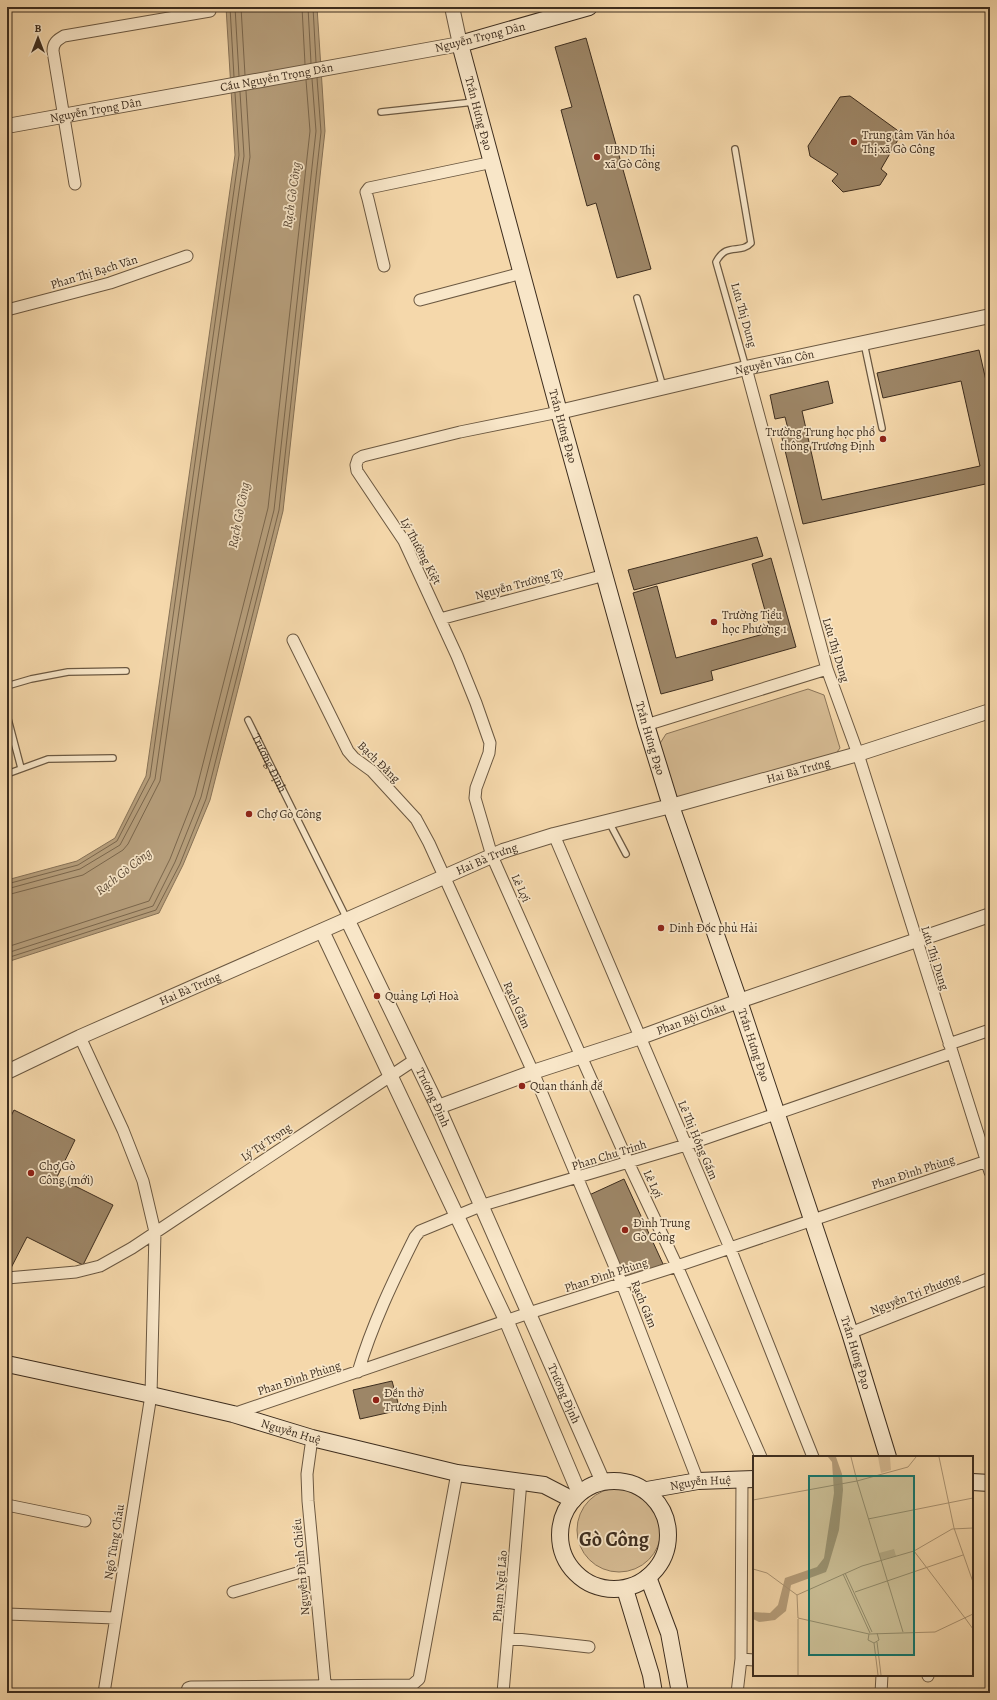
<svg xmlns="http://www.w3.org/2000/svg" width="997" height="1700" viewBox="0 0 997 1700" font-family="Alegreya,serif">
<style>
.green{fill:#d6bb93;stroke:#8a7458}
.water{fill:#b69e7b;stroke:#867156}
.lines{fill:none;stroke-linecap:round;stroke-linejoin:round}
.shore{stroke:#7a664c;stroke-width:1}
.building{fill:#9d8667;stroke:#3d2d1e}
.service-casing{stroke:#6b5841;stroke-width:8}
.minor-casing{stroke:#6b5841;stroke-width:13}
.tertiary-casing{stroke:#6b5841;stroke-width:16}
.secondary-casing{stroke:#3d2d1e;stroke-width:18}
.service{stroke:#f8e6c8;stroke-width:5.5}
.minor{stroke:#f8e6c8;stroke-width:11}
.tertiary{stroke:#f8e6c8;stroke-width:14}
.secondary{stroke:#f8e6c8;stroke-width:16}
.poi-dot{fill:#8f2418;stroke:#f8e6c8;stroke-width:1.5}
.labels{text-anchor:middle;stroke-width:3.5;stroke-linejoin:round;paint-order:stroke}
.street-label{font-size:12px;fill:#3d2d1e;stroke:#f8e6c8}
.poi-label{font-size:12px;fill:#3d2d1e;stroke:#f8e6c8;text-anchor:start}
.water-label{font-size:13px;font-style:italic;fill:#5b4935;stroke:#f8e6c8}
.town-label{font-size:20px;font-weight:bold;fill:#3d2d1e;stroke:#f8e6c8}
.inset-road{fill:none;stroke:#ab9473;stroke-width:1}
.view{fill:#0f766e;fill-opacity:0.15;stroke:#0f766e;stroke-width:2}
.inset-edge{fill:none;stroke:#3d2d1e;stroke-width:2}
</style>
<rect width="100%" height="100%" fill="#f5d8ab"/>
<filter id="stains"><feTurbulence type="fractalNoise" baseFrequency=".005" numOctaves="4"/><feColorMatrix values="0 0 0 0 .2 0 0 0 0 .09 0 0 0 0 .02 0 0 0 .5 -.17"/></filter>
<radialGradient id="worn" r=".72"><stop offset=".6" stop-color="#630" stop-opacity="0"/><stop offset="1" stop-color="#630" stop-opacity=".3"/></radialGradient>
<!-- green -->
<path class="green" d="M808 689 824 695 840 748 829 763 684 802 673 795 659 745 666 734Z
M577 1530a42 42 0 1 1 84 0a42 42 0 1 1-84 0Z"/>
<!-- water -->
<path class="water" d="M226 7H317L325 131 283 511 210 800 183 865 159 913 7 962V880L77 861 115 838 146 776 235 155Z"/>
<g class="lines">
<!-- shore -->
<path class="shore" d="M230 7 234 77
M235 7 239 76
M241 7 245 75
M302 7 305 64
M308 7 311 63
M313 7 316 62
M7 884 78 865 117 841 150 777 239 155 235 93
M7 889 80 869 120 845 155 779 244 156 240 92
M7 895 83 875 123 850 128 844 160 781 250 157 246 91
M7 947 149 901 170 859 195 795 268 508 310 131 306 80
M7 953 153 906 175 862 201 797 274 510 316 131 312 79
M7 958 156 910 180 864 206 799 279 510 321 132 317 78"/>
</g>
<!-- building -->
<path class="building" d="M586 38 651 269 617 278 596 203 587 206 561 110 572 107 555 47Z
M850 96 897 130 899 138 881 169 887 174 880 185 843 192 832 181 838 174 810 156 808 146 840 97Z
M979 350 990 398V454L986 455 990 474V483L803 524 781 434 789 433 785 417 775 419 770 395 828 381 833 403 802 411 822 500 980 466 961 381 883 398 877 373Z
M757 537 763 556 634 590 628 570Z
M771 558 796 647 711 671 713 680 661 694 633 593 657 586 676 658 771 632 752 564Z
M14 1110 75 1140 57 1177 113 1205 83 1265 27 1237 11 1268 7 1266V1124Z
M624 1179 663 1264 626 1281 587 1196Z
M392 1381 400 1410 360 1419 353 1390Z"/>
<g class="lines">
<defs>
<g id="service">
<path d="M381 112 474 102"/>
<path d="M735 149 751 243C740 255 727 241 716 262L746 368"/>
<path d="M637 298 663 387"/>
<path d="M864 343 882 428"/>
<path d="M7 686 31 679 68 672 126 671"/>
<path d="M7 715 21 768"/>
<path id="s1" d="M248 720 347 919"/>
<path d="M7 774 48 759 113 758"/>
<path d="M609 822 626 854"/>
</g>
<path id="minor" d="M75 184 53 51C53 43 57 40 64 36L210 11
M384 266 368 199 366 192 369 188 493 162
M420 300 522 273
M7 310 110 283 187 256
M746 368 827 669 858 754 990 1172
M559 412 460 432 363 456 358 459 356 465 357 471 404 541 457 656 476 703 490 743 489 753 476 788 475 798 492 856 628 1162 677 1266 761 1457
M440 619 605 575
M293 640 348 751 354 758 372 771 416 819 429 843 533 1072 622 1284 698 1481
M646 725 827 669
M554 835 730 1248 813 1457
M80 1037 123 1130 143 1181 155 1232 151 1395 104 1693
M949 1044 990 1030
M7 1278 76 1272 100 1266 132 1248 416 1059
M850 1333 990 1278
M358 1372C372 1325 393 1281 415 1237L420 1231 483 1205 686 1145 952 1053
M233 1414 529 1313 677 1266 987 1161
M312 1438 307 1474 308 1501 326 1693
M7 1505 85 1521
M233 1592 314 1568
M7 1614 115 1618
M508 1638 589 1647
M741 1659 754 1660
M928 1675V1676
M186 1693 188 1688 191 1687 412 1685 419 1679 457 1473
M503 1693 521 1481
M737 1693 741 1659 742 1478
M881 1693 882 1675"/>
<g id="tertiary">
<path id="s2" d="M7 126 460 44 452 7"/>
<path id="s3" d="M559 412 746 368 990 316"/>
<path id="s4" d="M347 919 438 1107 603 1482"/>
<path d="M322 931 507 1322 579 1493"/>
<path id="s5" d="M7 1072 80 1037 503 851 554 835 671 806 858 754 990 711"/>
<path id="s6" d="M438 1107 533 1072 641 1037 739 1001 990 915"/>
</g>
<g id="secondary">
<path id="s7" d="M589 7 460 44 559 412 646 725 671 806 739 1001 850 1333 888 1457"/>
<path id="s8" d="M7 1364 151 1395 233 1414 312 1438 457 1473 544 1485 573 1500"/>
<circle cx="614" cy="1535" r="54"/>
<path d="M972 1482 990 1483"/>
<path id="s9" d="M647 1490 698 1481 754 1479"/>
<path d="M648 1577 669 1633 680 1693"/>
<path d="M625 1589 651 1675 654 1693"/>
</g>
</defs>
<!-- service casing -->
<use href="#service" class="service-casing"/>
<!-- minor casing -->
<use href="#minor" class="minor-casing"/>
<!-- tertiary casing -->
<use href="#tertiary" class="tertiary-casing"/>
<!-- secondary casing -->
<use href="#secondary" class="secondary-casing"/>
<!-- service -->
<use href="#service" class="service"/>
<!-- minor -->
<use href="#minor" class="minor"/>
<!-- tertiary -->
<use href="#tertiary" class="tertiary"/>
<!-- secondary -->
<use href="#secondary" class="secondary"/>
</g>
<!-- markers -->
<g class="poi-dot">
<circle cx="854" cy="142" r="4"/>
<circle cx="597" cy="157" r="4"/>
<circle cx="883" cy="439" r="4"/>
<circle cx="714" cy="622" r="4"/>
<circle cx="249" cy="814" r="4"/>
<circle cx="661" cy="928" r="4"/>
<circle cx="377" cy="996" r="4"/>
<circle cx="522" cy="1086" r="4"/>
<circle cx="31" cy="1173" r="4"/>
<circle cx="625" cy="1230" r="4"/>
<circle cx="376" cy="1400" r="4"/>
</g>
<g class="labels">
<!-- street labels -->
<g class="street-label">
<text transform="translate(480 37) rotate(-14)" y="4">Nguyễn Trọng Dân</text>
<text dy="4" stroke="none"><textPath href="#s2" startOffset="274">Cầu Nguyễn Trọng Dân</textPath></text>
<text dy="4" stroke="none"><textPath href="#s2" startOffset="90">Nguyễn Trọng Dân</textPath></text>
<text dy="4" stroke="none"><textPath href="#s7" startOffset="206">Trần Hưng Đạo</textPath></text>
<text transform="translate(94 272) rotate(-17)" y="4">Phan Thị Bạch Vân</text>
<text transform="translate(744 315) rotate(74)" y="4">Lưu Thị Dung</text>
<text dy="4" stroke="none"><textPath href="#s3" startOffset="221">Nguyễn Văn Côn</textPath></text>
<text dy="4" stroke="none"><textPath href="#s7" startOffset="530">Trần Hưng Đạo</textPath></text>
<text transform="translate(421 551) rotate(62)" y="4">Lý Thường Kiệt</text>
<text transform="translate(519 584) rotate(-15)" y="4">Nguyễn Trường Tộ</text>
<text transform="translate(836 650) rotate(73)" y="4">Lưu Thị Dung</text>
<text dy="4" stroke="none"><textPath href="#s7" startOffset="854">Trần Hưng Đạo</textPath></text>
<text transform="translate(379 762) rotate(44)" y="4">Bạch Đằng</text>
<text dy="4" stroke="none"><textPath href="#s1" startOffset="48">Trương Định</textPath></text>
<text dy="4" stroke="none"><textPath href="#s5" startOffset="849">Hai Bà Trưng</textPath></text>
<text dy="4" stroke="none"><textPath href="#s5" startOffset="525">Hai Bà Trưng</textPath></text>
<text transform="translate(521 888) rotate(66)" y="4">Lê Lợi</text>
<text transform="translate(935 958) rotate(72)" y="4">Lưu Thị Dung</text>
<text dy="4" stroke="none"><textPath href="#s5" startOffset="201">Hai Bà Trưng</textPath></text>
<text transform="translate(517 1005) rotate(66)" y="4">Rạch Gầm</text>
<text dy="4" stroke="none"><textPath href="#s6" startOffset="268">Phan Bội Châu</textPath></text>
<text dy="4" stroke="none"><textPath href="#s7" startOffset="1178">Trần Hưng Đạo</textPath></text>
<text dy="4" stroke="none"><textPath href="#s4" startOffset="198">Trương Định</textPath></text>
<text transform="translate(698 1140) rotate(67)" y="4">Lê Thị Hồng Gấm</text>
<text transform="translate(266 1142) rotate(-34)" y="4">Lý Tự Trọng</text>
<text transform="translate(609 1155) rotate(-17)" y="4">Phan Chu Trinh</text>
<text transform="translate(913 1172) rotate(-18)" y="4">Phan Đình Phùng</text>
<text transform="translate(653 1184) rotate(65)" y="4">Lê Lợi</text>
<text transform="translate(606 1275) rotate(-18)" y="4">Phan Đình Phùng</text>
<text transform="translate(915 1294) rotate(-21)" y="4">Nguyễn Tri Phương</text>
<text transform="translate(644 1304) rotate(68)" y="4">Rạch Gầm</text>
<text dy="4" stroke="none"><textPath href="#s7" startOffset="1502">Trần Hưng Đạo</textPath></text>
<text transform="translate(299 1378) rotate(-18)" y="4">Phan Đình Phùng</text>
<text dy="4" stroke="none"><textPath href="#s4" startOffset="522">Trương Định</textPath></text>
<text dy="4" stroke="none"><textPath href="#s8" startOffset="292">Nguyễn Huệ</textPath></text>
<text dy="4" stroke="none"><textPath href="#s9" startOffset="54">Nguyễn Huệ</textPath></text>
<text transform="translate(114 1542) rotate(-81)" y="4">Ngô Tùng Châu</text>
<text transform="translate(301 1567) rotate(-95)" y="4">Nguyễn Đình Chiểu</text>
<text transform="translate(500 1586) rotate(-85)" y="4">Phạm Ngũ Lão</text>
</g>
<!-- poi labels -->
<g class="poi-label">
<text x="862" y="139">Trung tâm Văn hóa<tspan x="862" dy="14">Thị xã Gò Công</tspan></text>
<text x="605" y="154">UBND Thị<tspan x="605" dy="14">xã Gò Công</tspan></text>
<text x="875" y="436" text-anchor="end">Trường Trung học phổ<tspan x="875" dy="14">thông Trương Định</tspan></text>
<text x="722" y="619">Trường Tiểu<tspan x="722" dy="14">học Phường 1</tspan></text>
<text x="257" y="818">Chợ Gò Công</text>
<text x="669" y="932">Dinh Đốc phủ Hải</text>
<text x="385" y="1000">Quảng Lợi Hoà</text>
<text x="530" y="1090">Quan thánh đế</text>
<text x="39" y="1170">Chợ Gò<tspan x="39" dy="14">Công (mới)</tspan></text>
<text x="633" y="1227">Đình Trung<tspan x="633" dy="14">Gò Công</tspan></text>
<text x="384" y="1397">Đền thờ<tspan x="384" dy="14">Trương Định</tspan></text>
</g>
<!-- water labels -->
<g class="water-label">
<text transform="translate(291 195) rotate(-82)" y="5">Rạch Gò Công</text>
<text transform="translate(238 515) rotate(-79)" y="5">Rạch Gò Công</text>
<text transform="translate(123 871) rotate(-38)" y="5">Rạch Gò Công</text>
</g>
<!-- town labels -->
<g class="town-label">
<text x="614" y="1546">Gò Công</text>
</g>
</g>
<!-- overview -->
<g transform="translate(753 1456)">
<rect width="220" height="220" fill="#f5d8ab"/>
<path d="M125 1H137L138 14 128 17ZM141 93 143 100 128 104 126 97Z" fill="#d6bb93"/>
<path d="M75 1H83L89 18 90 34 86 74 75 111 73 116 38 129 33 155 22 164 6 166 0 163V156L17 157 25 149 32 122 64 111 71 102 81 37 79 6Z" fill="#b69e7b"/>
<path class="inset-road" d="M186 1 201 72 220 126M0 44 104 25 98 1M115 63 220 42M161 95 212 162M0 113 14 117 44 139 45 162 116 178M92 117 119 176M90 118 117 177M102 136 210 99M44 139 109 110 161 95 199 73 220 72M212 162 220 173M150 176 104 25 155 11 163 1M116 178 182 176 220 158M116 178 115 184 121 187 126 184 124 177M124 186 128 219M121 187 125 219M45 219V163"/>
<path class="view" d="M56 20H161V199H56Z"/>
<rect width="220" height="220" class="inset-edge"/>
</g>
<!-- margin -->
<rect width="997" height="1700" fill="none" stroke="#f5d8ab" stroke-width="24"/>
<rect x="8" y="8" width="981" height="1684" fill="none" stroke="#3d2d1e" stroke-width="2"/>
<rect x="12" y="12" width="973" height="1676" fill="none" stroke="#3d2d1e"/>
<!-- north arrow -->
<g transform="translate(38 38)" stroke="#f8e6c8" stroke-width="3" paint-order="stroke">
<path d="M0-3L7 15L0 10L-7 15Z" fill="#3d2d1e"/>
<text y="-6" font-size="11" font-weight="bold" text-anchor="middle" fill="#3d2d1e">B</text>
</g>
<rect width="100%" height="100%" filter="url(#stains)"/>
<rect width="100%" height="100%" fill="url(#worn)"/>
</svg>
